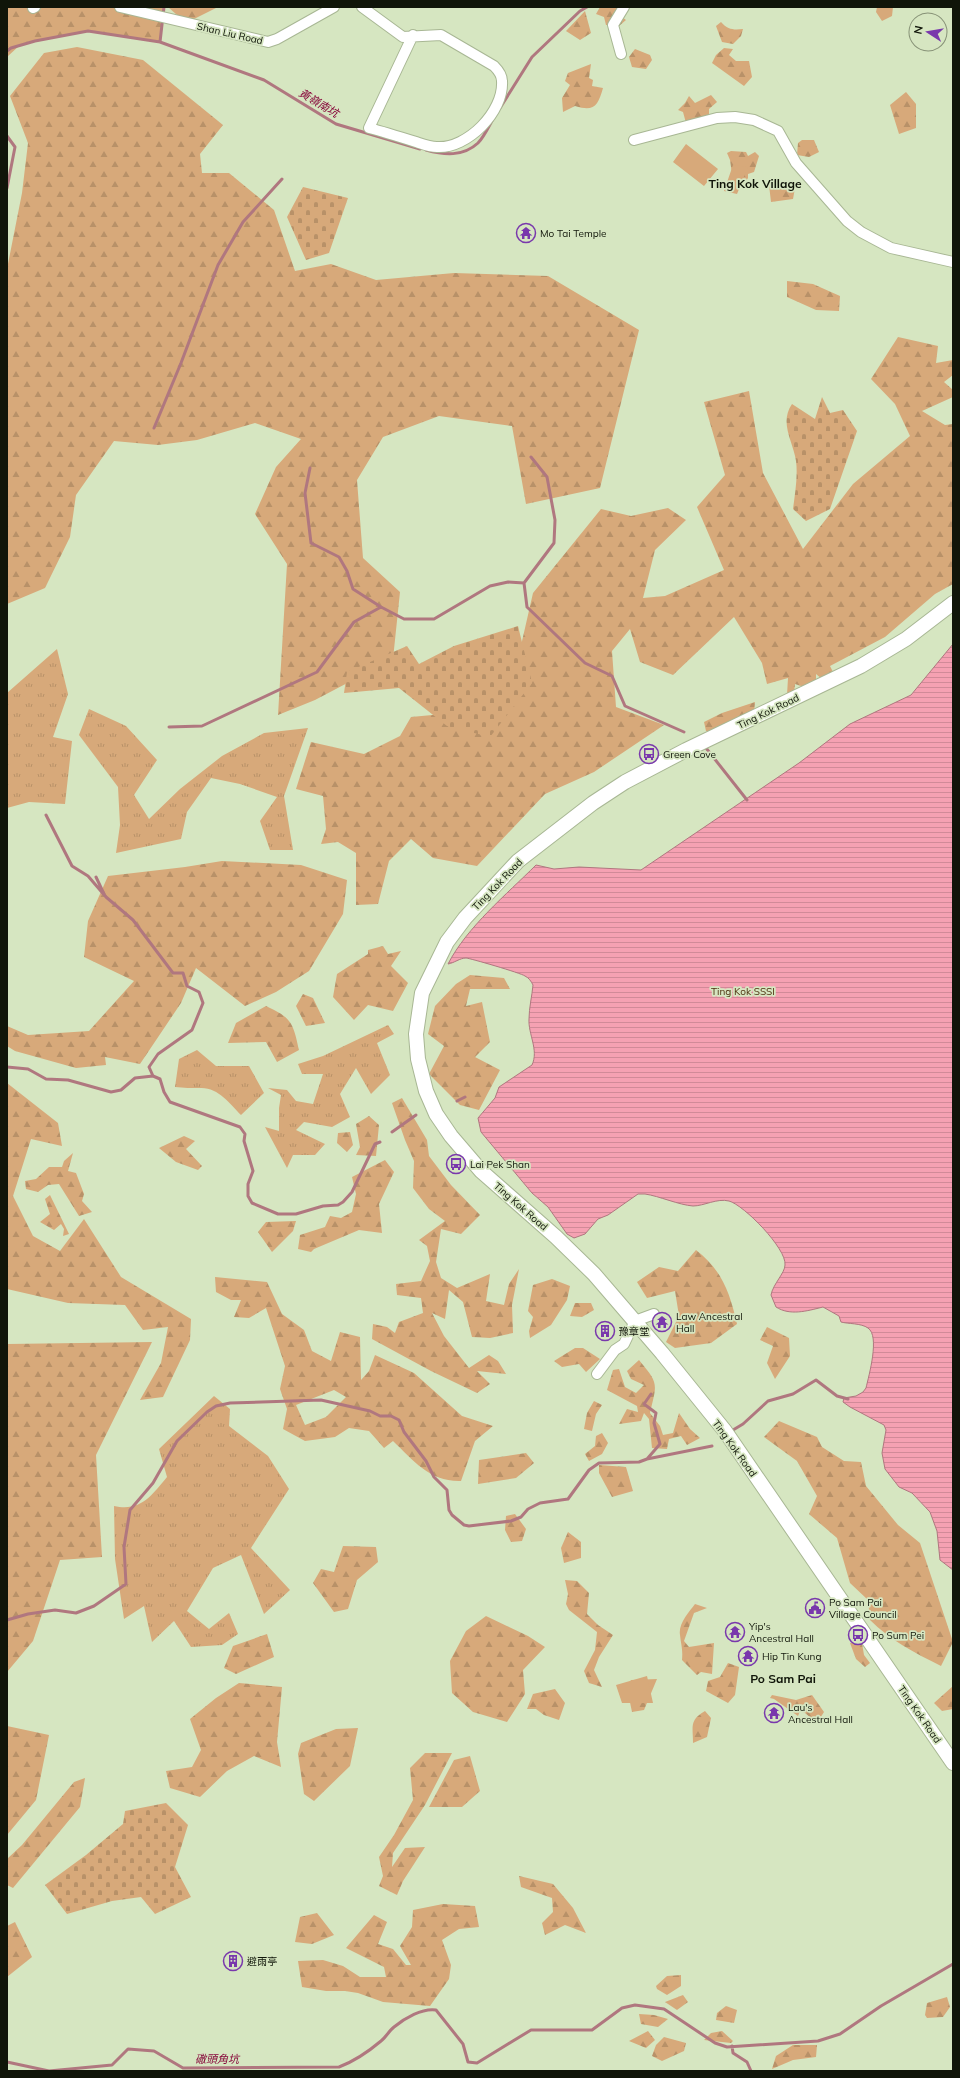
<svg xmlns="http://www.w3.org/2000/svg" width="960" height="2078" viewBox="0 0 960 2078" font-family="Mulish,'Noto Sans TC',sans-serif">
<style>
.grass{fill:url(#grass-tufts)}
.forest{fill:url(#forest-firs);fill-rule:evenodd}
.cemetery{fill:url(#cemetery-stones)}
.park{fill:#d7a97a}
.water{fill:url(#water-rules);stroke:#b0777f}
.lines{fill:none;stroke-linecap:round;stroke-linejoin:round}
.stream{stroke:#b0777f;stroke-width:3}
.minor-casing{stroke:#a8b794;stroke-width:12}
.secondary-casing{stroke:#a8b794;stroke-width:16}
.minor{stroke:#fff;stroke-width:10}
.secondary{stroke:#fff;stroke-width:14}
.labels{text-anchor:middle;stroke-width:3.5;stroke-linejoin:round;paint-order:stroke}
.street-label{font-size:10px;fill:#101509;stroke:#d6e6c1}
.poi-label{font-size:10px;fill:#101509;stroke:#d6e6c1;text-anchor:start}
.park-label{font-size:10px;fill:#4b2e0c;stroke:#d6e6c1}
.water-label{font-size:11px;font-style:italic;fill:#87083b;stroke:#d6e6c1}
.quarter-label{font-size:12px;font-weight:bold;fill:#101509;stroke:#d6e6c1}
</style>
<defs>
<pattern id="grass-tufts" width="24" height="20" patternUnits="userSpaceOnUse"><rect width="24" height="20" fill="#d7a97a"/><path d="M3 7l-1-3M5 7V3M7 7l1-3M15 17l-1-3M17 17v-4M19 17l1-3" fill="none" stroke="#b89168"/></pattern>
<pattern id="forest-firs" width="22" height="20" patternUnits="userSpaceOnUse"><rect width="22" height="20" fill="#d7a97a"/><path d="M5 1l3.5 6h-7zM16 11l3.5 6h-7z" fill="#b89168"/></pattern>
<pattern id="cemetery-stones" width="16" height="16" patternUnits="userSpaceOnUse"><rect width="16" height="16" fill="#d7a97a"/><path d="M2 7V4a2 2 0 0 1 4 0v3zM10 15v-3a2 2 0 0 1 4 0v3z" fill="#b89168"/></pattern>
<pattern id="water-rules" width="6" height="5" patternUnits="userSpaceOnUse"><rect width="6" height="5" fill="#f5a1b2"/><path d="M0 2.5h6" fill="none" stroke="#d18a98"/></pattern>
</defs>
<rect width="100%" height="100%" fill="#d6e6c1"/>
<!-- grass -->
<path class="grass" d="M57 649 68 694 53 737 72 741 65 804 29 802 7 808V693Z
M89 709 126 726 157 760 134 795 149 819 180 789 222 756 264 733 308 728 284 796 293 850H270L260 821 277 797 240 784 211 778 187 812 181 839 116 853 120 825 118 787 79 735Z
M388 1025 394 1034 377 1043 390 1075 371 1094 356 1068 340 1094 350 1117 332 1127 304 1122 296 1130 325 1144 315 1155H293L287 1168 265 1127 279 1131V1108L281 1095 268 1088 287 1090 296 1101 313 1104 323 1074H302L298 1064 323 1056Z
M197 1050 216 1066H249L264 1093 241 1115C230 1104 218 1087 200 1088 191 1088 184 1088 175 1087L179 1059Z
M214 1396 230 1409 229 1426 268 1456 289 1489 251 1548 290 1590 264 1614 241 1555 213 1568 187 1611 209 1629 229 1613 238 1634 222 1645 191 1647 174 1621 152 1642 144 1606 124 1619 115 1559 114 1506C141 1512 152 1495 167 1477L159 1449Z"/>
<!-- forest -->
<path class="forest" d="M7 7H164L160 42 88 31 20 45 7 57Z
M168 7H218L186 23Z
M600 7H618L617 13 626 20 619 26 606 25 604 17 596 14Z
M877 7H893L892 16 882 21 876 12Z
M585 11 591 33 580 40 566 31Z
M721 22C728 30 734 30 743 29L741 36 733 44 722 42 716 26Z
M77 47 143 60 223 125 200 154 202 173H229L274 210 295 271 331 264 376 280 454 273 548 276 639 330 600 488 526 504 512 426 439 416 383 437 357 480 363 558 400 592 393 659 315 700 278 715 287 564 255 514 276 467 301 439 255 423 197 440 158 445 114 441 76 495 70 537 45 588 7 604V269L22 193 28 143 10 96 44 53Z
M724 48 733 49 729 55 736 61H749L752 77 744 86 712 63 716 55Z
M635 49 650 55 652 60 646 69 632 67 629 57Z
M591 64 589 78 593 80 592 86 603 88C598 106 594 112 575 106L563 112 562 98 570 85 565 81 568 73Z
M906 92 916 104V128L899 134 890 105Z
M711 95 717 102 709 109V116L686 123 683 112 678 110 685 103 689 96 695 103Z
M802 140H814L819 152 809 157 797 155 798 143Z
M731 151 746 152 748 156 755 152 759 156 754 172 748 174V178L742 187 733 181 730 160 727 153Z
M784 184 795 188 793 199 771 202 769 185Z
M787 281 813 284 840 296 839 311 816 310 787 297Z
M898 337 938 346 936 363 953 360V375L944 382 953 390V397L922 411 945 425 953 424V584L935 594 885 637 830 666 834 674 822 679 816 674V682L804 687 795 684 794 694 787 695 788 678 767 684 762 663 734 617 673 675 640 662 630 629 612 651 616 707 664 725 594 772 545 794 477 866 433 858 411 839 389 861 378 904 356 905V853L338 842 321 844 326 829 323 796 296 789 311 742 364 754 400 736 411 717 464 712 512 685 533 593 601 509 631 516 668 508 686 520 655 550 643 598 665 596 724 570 697 507 725 475 704 402 749 391 763 473 803 549 853 484 910 436 895 404 871 379Z
M755 702 754 713 714 732 706 731 704 722 722 713Z
M222 861 301 865 347 880 343 914 309 971 276 992 245 1006 196 968 181 1003 140 1064 105 1057 106 1065 76 1068 15 1051 7 1046V1026L28 1035 89 1031 134 981 84 957 88 921 108 876 185 867Z
M383 946 388 954 401 951 391 966 408 983 393 1011 368 1005 354 1020 333 997 337 974 368 954V950Z
M470 975 504 978 510 989H470L466 1006 482 1002 490 1042 475 1057 500 1070 479 1110 460 1105 429 1074 444 1046 428 1034 435 1006 456 984Z
M303 994 313 998 325 1023 306 1026 296 1006Z
M266 1006C292 1018 293 1023 299 1050L277 1062 266 1042 228 1043 236 1023Z
M7 1083 58 1123 62 1146 31 1139 13 1196 33 1236 60 1251 84 1219 121 1277 191 1319 190 1340 163 1397 140 1400 161 1363 168 1327 143 1330 125 1305 68 1303 7 1289Z
M402 1098 427 1140 429 1156 451 1185 480 1215 461 1234 441 1229 436 1262 441 1278 457 1288 490 1274 486 1301 504 1305 509 1284 519 1269 512 1305 513 1333 490 1338 472 1337 463 1302 449 1290 445 1319 432 1313 444 1336 469 1368 489 1355 498 1361 506 1374 477 1371 490 1384 477 1393 431 1371 372 1339 373 1324 387 1327 395 1333 399 1322 423 1313 421 1298 397 1295 396 1284 421 1281 430 1261 427 1246 419 1240 445 1221 429 1209 413 1188 414 1161 405 1140 392 1103Z
M369 1116 379 1125 376 1156 356 1155 360 1147 356 1124Z
M350 1132 353 1145 347 1152 337 1143 338 1133Z
M184 1136 195 1141 186 1149 202 1166 198 1170 176 1162 159 1148Z
M73 1153 68 1171 76 1173 84 1194 82 1201 92 1212 79 1216 59 1184 48 1185 38 1192 26 1189 25 1181 36 1179 49 1167H62L64 1161Z
M385 1160 394 1172 379 1204 382 1233 359 1230 314 1249 311 1252 298 1249 300 1235 325 1227 330 1216 341 1218 352 1212 356 1194 352 1177Z
M50 1195 69 1234 63 1236 64 1229 61 1224 54 1230 40 1222 50 1214 45 1199Z
M296 1221 293 1231 272 1252 258 1232 266 1222Z
M696 1250C722 1270 730 1293 737 1324L711 1343 675 1348 666 1342 679 1316 675 1291 647 1298 637 1282 659 1267 678 1271Z
M215 1277 267 1282 282 1314 304 1330 312 1351 331 1361 340 1332 360 1337 361 1380 369 1371 375 1355 414 1373 462 1416 493 1426 475 1441 461 1481C430 1482 414 1461 393 1441L384 1448 369 1431 349 1428 335 1437 305 1441 283 1429 287 1409 280 1389 285 1366 266 1308 249 1318 234 1317 241 1300H231L216 1292ZM334 1390 346 1397 326 1417 305 1425 296 1405Z
M552 1279 570 1286 567 1300 551 1325 530 1338 529 1331 533 1317 528 1311 533 1285Z
M575 1303H591L594 1310 582 1317 570 1316Z
M767 1327 789 1338 790 1356 775 1379 767 1363 773 1346 760 1340Z
M152 1342 96 1455 102 1557 60 1560 33 1641 7 1672V1344Z
M575 1348H583L600 1359 586 1372 579 1364 562 1367 554 1361Z
M639 1360C659 1384 657 1383 650 1413L660 1426 663 1435 673 1433 679 1413 690 1429 700 1438 687 1445 681 1436 669 1439 667 1449 652 1448 649 1419 644 1413 641 1421 619 1424 627 1409 638 1412 637 1406 607 1390 613 1370 619 1369 625 1387 636 1393 644 1385 631 1379 627 1371Z
M594 1401 602 1405 596 1414 592 1431 584 1429 587 1413Z
M779 1421 817 1437 822 1447 844 1461 861 1462 866 1486 898 1525 920 1543 953 1642 941 1666C915 1653 890 1640 870 1620L868 1600 850 1583 837 1538 809 1514 817 1496 797 1461 764 1437Z
M602 1433 608 1443 602 1454 589 1461 585 1454 595 1446 596 1436Z
M526 1453 534 1463 516 1478 478 1484 479 1460Z
M599 1465 626 1467 633 1491 612 1497 599 1473Z
M515 1514 526 1529 522 1541 511 1542 505 1530 506 1516Z
M568 1532 581 1542V1558L564 1563 561 1548Z
M343 1546 376 1547 378 1562 357 1580 348 1609 334 1612 313 1583 321 1569 334 1572Z
M565 1580 577 1581 589 1593 587 1614 598 1625 613 1635 599 1657 594 1670 602 1687 589 1683 584 1671 595 1650 597 1632 569 1610 566 1604 568 1594Z
M695 1604 707 1608 694 1613 684 1641 689 1647 714 1643 712 1674 701 1672 697 1675 682 1660C683 1649 681 1645 680 1635 678 1624 689 1612 695 1604Z
M486 1616 528 1636 545 1647 523 1670 525 1694 507 1722 473 1712 452 1693 450 1661 466 1631Z
M267 1634 274 1657 236 1674 224 1668 233 1646Z
M850 1643H862L864 1655 870 1663 865 1667 856 1659Z
M728 1663 739 1667 735 1695 728 1703 706 1691 708 1681 720 1677Z
M657 1679 644 1710 632 1712 627 1688 631 1680Z
M239 1683 282 1687 277 1742 281 1767 254 1756 227 1771 200 1797 170 1788 166 1771 192 1767 201 1750 190 1719 216 1698Z
M953 1686V1709L942 1711 934 1703Z
M555 1689 565 1703 559 1720 544 1715 536 1709H527L533 1694Z
M772 1695 796 1700 812 1695 824 1712 817 1723 805 1713 800 1711 798 1716 774 1699 770 1698Z
M705 1711 711 1718 707 1737 693 1743C693 1727 689 1720 705 1711Z
M7 1726 49 1735 36 1800 7 1835Z
M358 1728 350 1766 314 1801 304 1794 298 1754 301 1743 336 1729Z
M425 1753H452L425 1805 393 1853 392 1867 405 1848 425 1847 403 1881 397 1895 379 1886 383 1876 379 1857 394 1835 413 1800 410 1768Z
M470 1756 480 1791 462 1807H429L454 1760Z
M85 1778 80 1807 13 1888 7 1885V1859L22 1845 74 1782Z
M519 1876 553 1884 573 1908 586 1933 565 1925 545 1935 542 1923 553 1912 552 1898 521 1887Z
M443 1904 475 1906 479 1927 459 1929 442 1940 451 1965 449 1979 430 2006 383 2002 358 1993 345 1991H326L302 1987 298 1961 323 1960 343 1966 360 1977H386L384 1967 346 1948 374 1915 387 1922 378 1944 393 1949 406 1965H411L400 1946 412 1927 413 1910Z
M317 1913 334 1935 312 1944 295 1942 300 1917Z
M15 1922 32 1957 7 1977V1926Z
M681 1975V1986L667 1995 657 1989 656 1986 667 1976Z
M683 1995 688 2002 677 2010 665 2002Z
M947 1997 950 2007 943 2017 927 2018 925 2015 927 2003Z
M726 2006 737 2010 734 2023 716 2020 717 2013Z
M639 2014 654 2015 668 2019 658 2027 641 2024Z
M648 2031 655 2040 646 2048 629 2041Z
M722 2031 733 2041 731 2043 704 2040 711 2033Z
M664 2037 686 2043 684 2051 662 2061 652 2056 656 2045Z
M793 2045H817L816 2057 793 2060 772 2069 776 2056Z"/>
<!-- cemetery -->
<path class="cemetery" d="M303 187 348 198 329 253 306 260 287 217Z
M822 397 830 413 843 410 857 431 830 509 806 521 793 509C795 494 798 476 796 461 793 441 779 423 792 404L815 419Z
M518 626 532 683 490 737 447 726 399 688 344 693 347 672 407 646 419 664 454 646Z
M166 1803 188 1825 175 1867 191 1897 155 1914 141 1897 112 1901 67 1914 45 1885 86 1855 123 1824 125 1811Z"/>
<!-- park -->
<path class="park" d="M686 144 718 169 704 186 673 162Z
M733 165 748 167 737 194 724 191Z
M647 1676 653 1703H622L616 1685Z"/>
<!-- water -->
<path class="water" d="M953 644V1570L940 1560 937 1531 930 1512 912 1493 899 1487 885 1469 882 1453 886 1430 884 1425 850 1407 843 1402 844 1398 856 1396 863 1392 866 1388C869 1375 880 1336 868 1328 861 1323 848 1324 841 1322L839 1316 823 1307C807 1311 790 1316 776 1307L771 1295C773 1284 785 1273 785 1265 787 1249 744 1205 729 1201 717 1198 704 1206 693 1206 679 1205 659 1196 645 1194H638L608 1215 598 1219 585 1234 574 1238 567 1234 548 1207 532 1193 481 1132 478 1118 495 1098 499 1087 532 1065C539 1050 528 1034 529 1019 529 1008 532 996 533 985 531 981 529 978 525 976 521 973 469 958 466 958 460 958 454 963 448 964 467 927 507 894 536 865L554 869 579 867 641 870 799 763 850 724 911 695Z"/>
<g class="lines">
<!-- stream -->
<path class="stream" d="M160 42 164 7
M7 51 11 48 35 41 88 31 160 42 264 80 336 124 420 149
M500 108 532 57 580 11 587 7
M7 136 15 147 7 188
M426 150C444 155 463 157 478 143 484 137 489 126 493 119
M154 428 181 363 218 265 243 222 282 179
M310 468 305 493 311 543 339 557 347 571 353 589 381 607 404 619H434L490 586 508 582 524 583 527 607 585 663 612 676 625 706 684 732
M524 583 554 543 555 520 547 477 531 457
M169 727 202 726 317 672 354 622 381 607
M706 748 747 800
M46 815 72 866 88 876 106 897 133 920 173 973H183L187 986 199 992 203 1003 192 1030 158 1054 149 1067 153 1076 160 1079 164 1092 170 1102 240 1127 245 1134 244 1141 253 1171 248 1184V1196L252 1203 278 1214H296L323 1206 338 1205 343 1202 352 1192 375 1144 380 1142
M96 877 104 894
M7 1067 28 1069 46 1079 68 1080 111 1092 121 1090 135 1078 153 1076
M457 1101 465 1097
M392 1132 416 1115
M733 1430 743 1424 768 1401 793 1394 816 1380 837 1396 848 1399
M647 1459 712 1446
M7 1620 28 1614 55 1610 76 1613 94 1606 126 1584 124 1547 130 1510 153 1483 177 1441 207 1412 216 1406 230 1403 321 1400 370 1411 380 1416H391L399 1420 404 1432 426 1461 434 1477 447 1490 449 1510 452 1515 464 1525 469 1526 511 1521 521 1517 528 1509 540 1503 568 1499 589 1470 599 1463 639 1462 647 1459 660 1444 654 1423 656 1413 644 1404 651 1394
M732 2046 733 2053 747 2062 751 2071
M7 2062 49 2071 112 2065 128 2049 154 2051 183 2068 339 2067C355 2061 368 2052 381 2041 386 2037 389 2031 394 2027 405 2018 422 2008 436 2010L463 2044 468 2062 477 2063 531 2030H592L622 2008 635 2005 664 2009 715 2043 727 2047 818 2041 840 2034 881 2006 953 1964"/>
<defs>
<path id="minor" d="M120 7 268 42 277 39 334 7
M362 7 403 37 441 35 494 66C498 70 502 75 502 81 504 112 467 149 437 147 430 147 422 144 416 142 400 137 384 132 369 128L413 35
M33 8 35 7
M621 54 613 25 624 7
M634 140 717 118 735 117 754 120 778 131 796 163 847 221 861 232 891 248 953 262
M597 1374 615 1350 624 1344 635 1321 654 1314"/>
<path id="secondary" d="M953 603 906 639 861 666 686 750 625 782 593 803 518 861 465 918 447 942 422 993 416 1034 418 1059 426 1091 436 1114 451 1136 481 1171 556 1237 594 1274 662 1353 725 1431 953 1763"/>
</defs>
<!-- minor casing -->
<use href="#minor" class="minor-casing"/>
<!-- secondary casing -->
<use href="#secondary" class="secondary-casing"/>
<!-- minor -->
<use href="#minor" class="minor"/>
<!-- secondary -->
<use href="#secondary" class="secondary"/>
</g>
<!-- icons -->
<defs>
<symbol id="temple-ring" viewBox="-11 -11 22 22"><circle r="9.5" fill="#d6e6c1" stroke="#7938ac" stroke-width="1.5"/><path d="M0-6L5-2H3V0L6.5 2.5H4V6H1.5V3h-3V6H-4V2.5H-6.5L-3 0V-2H-5Z" fill="#7938ac"/></symbol>
<symbol id="bus-ring" viewBox="-11 -11 22 22"><circle r="9.5" fill="#d6e6c1" stroke="#7938ac" stroke-width="1.5"/><path d="M-5-6H5V4H4V6H2V4H-2V6H-4V4H-5ZM-3.5-4V0h7V-4ZM-3.5 1.2v1.5H-2V1.2ZM2 1.2v1.5H3.5V1.2Z" fill="#7938ac"/></symbol>
<symbol id="building-ring" viewBox="-11 -11 22 22"><circle r="9.5" fill="#d6e6c1" stroke="#7938ac" stroke-width="1.5"/><path d="M-4-6H4V6H1V3H-1V6H-4ZM-2.5-4.3h1.7v1.8h-1.7ZM.8-4.3h1.7v1.8H.8ZM-2.5-1h1.7V.8h-1.7ZM.8-1h1.7V.8H.8Z" fill="#7938ac"/></symbol>
<symbol id="civic-ring" viewBox="-11 -11 22 22"><circle r="9.5" fill="#d6e6c1" stroke="#7938ac" stroke-width="1.5"/><path d="M-.6-6.5H3V-4.5H.6V-3L4-1V1h2V6H-6V1h2V-1L-.6-3ZM-1.2 2.5V6h2.4V2.5Z" fill="#7938ac"/></symbol>
</defs>
<g fill-rule="evenodd">
<use href="#temple-ring" x="515" y="222" width="22" height="22"/>
<use href="#bus-ring" x="638" y="743" width="22" height="22"/>
<use href="#bus-ring" x="445" y="1153" width="22" height="22"/>
<use href="#temple-ring" x="651" y="1311" width="22" height="22"/>
<use href="#building-ring" x="594" y="1320" width="22" height="22"/>
<use href="#civic-ring" x="804" y="1597" width="22" height="22"/>
<use href="#temple-ring" x="724" y="1621" width="22" height="22"/>
<use href="#bus-ring" x="847" y="1624" width="22" height="22"/>
<use href="#temple-ring" x="737" y="1645" width="22" height="22"/>
<use href="#temple-ring" x="763" y="1702" width="22" height="22"/>
<use href="#building-ring" x="222" y="1950" width="22" height="22"/>
</g>
<g class="labels">
<!-- street labels -->
<g class="street-label">
<text transform="translate(230 33) rotate(13)" y="4">Shan Liu Road</text>
<text transform="translate(768 711) rotate(-26)" y="4">Ting Kok Road</text>
<text transform="translate(497 884) rotate(-46)" y="4">Ting Kok Road</text>
<text transform="translate(521 1206) rotate(41)" y="4">Ting Kok Road</text>
<text transform="translate(735 1448) rotate(54)" y="4">Ting Kok Road</text>
<text transform="translate(920 1714) rotate(55)" y="4">Ting Kok Road</text>
</g>
<!-- poi labels -->
<g class="poi-label">
<text x="540" y="237">Mo Tai Temple</text>
<text x="663" y="758">Green Cove</text>
<text x="470" y="1168">Lai Pek Shan</text>
<text x="676" y="1320">Law Ancestral<tspan x="676" dy="12">Hall</tspan></text>
<text x="619" y="1335">豫章堂</text>
<text x="829" y="1606">Po Sam Pai<tspan x="829" dy="12">Village Council</tspan></text>
<text x="749" y="1630">Yip's<tspan x="749" dy="12">Ancestral Hall</tspan></text>
<text x="872" y="1639">Po Sum Pei</text>
<text x="762" y="1660">Hip Tin Kung</text>
<text x="788" y="1711">Lau's<tspan x="788" dy="12">Ancestral Hall</tspan></text>
<text x="247" y="1965">避雨亭</text>
</g>
<!-- park labels -->
<g class="park-label">
<text x="743" y="995">Ting Kok SSSI</text>
</g>
<!-- water labels -->
<g class="water-label">
<text transform="translate(319 103) rotate(31)" y="4">黃嶺南坑</text>
<text x="217" y="2063">䃟頭角坑</text>
</g>
<!-- quarter labels -->
<g class="quarter-label">
<text x="755" y="188">Ting Kok Village</text>
<text x="783" y="1683">Po Sam Pai</text>
</g>
</g>
<!-- border -->
<rect width="960" height="2078" fill="none" stroke="#101509" stroke-width="16"/>
<!-- north arrow -->
<g transform="translate(928 32) rotate(282)"><circle r="19" fill="#d6e6c1" stroke="#879277"/>
<path d="M0-3L7 15L0 10L-7 15Z" fill="#7938ac"/>
<text y="-6" font-size="11" font-weight="bold" text-anchor="middle" fill="#101509">N</text>
</g>
</svg>
